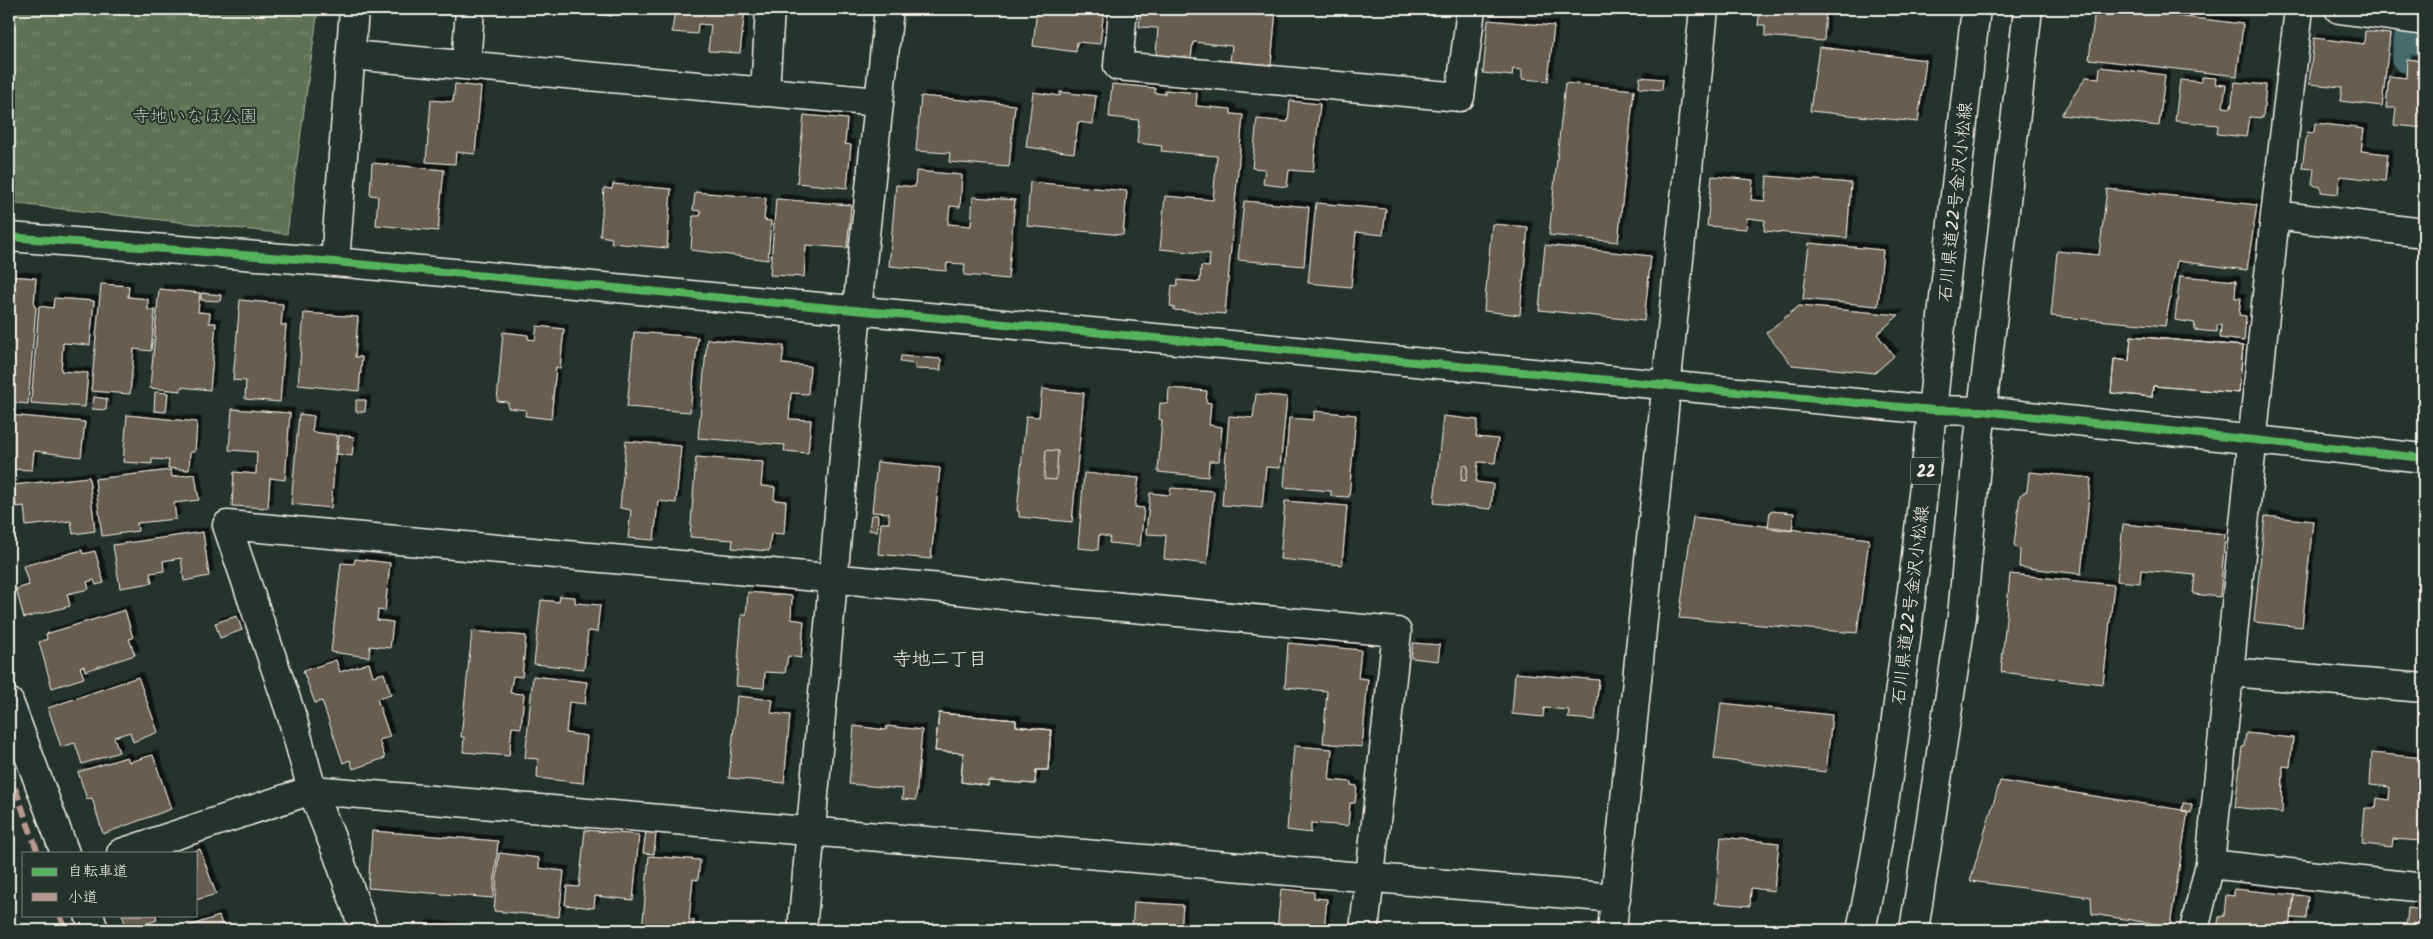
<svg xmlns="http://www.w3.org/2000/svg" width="2433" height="939" viewBox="0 0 2433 939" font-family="Kalam,'Klee One',sans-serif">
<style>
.grass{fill:url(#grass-tufts);stroke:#aab19e}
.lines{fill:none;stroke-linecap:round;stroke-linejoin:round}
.river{stroke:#476c6b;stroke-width:64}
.building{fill:#675d51;stroke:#f4f1e8;filter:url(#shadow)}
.street-casing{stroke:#f4f1e8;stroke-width:31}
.primary-casing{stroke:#f4f1e8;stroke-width:31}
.street{stroke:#26332d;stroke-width:28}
.primary{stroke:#26332d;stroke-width:28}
.quiet{stroke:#b69a8f;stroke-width:6;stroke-dasharray:12 6;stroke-linecap:butt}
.cycleway-casing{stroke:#26332d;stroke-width:11}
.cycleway{stroke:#56b35d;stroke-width:8}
.labels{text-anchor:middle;stroke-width:4;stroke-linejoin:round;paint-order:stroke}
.shield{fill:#26332d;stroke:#b6b8b0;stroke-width:1}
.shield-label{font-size:16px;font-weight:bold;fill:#f4f1e8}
.park-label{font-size:18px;fill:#b8bead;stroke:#26332d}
.street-label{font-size:18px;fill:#f4f1e8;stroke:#26332d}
.neighbourhood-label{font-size:19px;fill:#f4f1e8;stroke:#26332d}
</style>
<defs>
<pattern id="grass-tufts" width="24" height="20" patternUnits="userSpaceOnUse" patternTransform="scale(1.25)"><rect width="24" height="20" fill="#5f7154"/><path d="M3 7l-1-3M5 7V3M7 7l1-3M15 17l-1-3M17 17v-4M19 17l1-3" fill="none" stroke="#77866d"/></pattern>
<filter id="shadow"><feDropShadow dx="4.5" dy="-4.5" stdDeviation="0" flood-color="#0009"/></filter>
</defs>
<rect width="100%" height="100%" fill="#26332d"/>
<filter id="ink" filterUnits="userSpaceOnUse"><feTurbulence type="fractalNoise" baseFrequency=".02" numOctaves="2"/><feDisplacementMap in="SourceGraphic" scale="10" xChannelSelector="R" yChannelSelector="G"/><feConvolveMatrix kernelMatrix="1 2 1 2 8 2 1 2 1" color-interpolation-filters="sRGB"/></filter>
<g filter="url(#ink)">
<!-- grass -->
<path class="grass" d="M9 9H318L287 234 9 203Z"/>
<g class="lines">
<!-- river -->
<path class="river" d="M2420 9 2419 46H2424"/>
</g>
<!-- building -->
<path class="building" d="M563 9H613L612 16Z
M675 9H745L740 53 708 51 711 25 698 24 697 34 672 32Z
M1037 9H1104L1100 44 1077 42 1076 52 1033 46Z
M1141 9H1276L1271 65 1230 61 1232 46 1193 42 1191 58 1156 55 1158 28 1139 27Z
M1760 9H1826L1824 41 1765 36V25H1758Z
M2095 9H2118L2243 24 2237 76 2089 59Z
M1488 20 1554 26 1548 81 1522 79V70L1513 69 1512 76 1483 73Z
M2365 31 2390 34 2382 106 2340 101 2342 87 2309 84 2314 38 2364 44Z
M1819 47 1926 60 1918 122 1810 111Z
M2422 58H2424V128L2394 125 2396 108H2386L2389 76 2406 78 2407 59 2422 61Z
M2100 67 2165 75 2159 126 2061 115 2086 77 2099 78Z
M1640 77 1663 79 1662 90 1639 88Z
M2202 77 2216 78 2215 84 2226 85 2223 107 2231 108 2235 82 2266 85 2263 118 2249 117 2246 137 2217 134 2218 125 2175 121 2180 80 2202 82Z
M1565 83 1634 90 1618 242 1549 235Z
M455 84 481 87 475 154 456 152 455 164 426 162 431 100 453 102Z
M1112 84 1155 88V93L1165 94V90L1197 93 1196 106 1231 109V114L1243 115 1225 314 1174 310V307L1170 306 1172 285 1177 286 1178 280 1200 282 1201 266 1209 267 1210 254 1160 249 1165 196 1213 200 1217 156 1161 151 1162 146 1137 143 1139 120 1109 117Z
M1033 92 1060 96V92L1096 96 1093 124 1078 122 1074 153 1026 147Z
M921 96 1015 105 1009 167 949 162 950 153 916 151Z
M1290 101 1320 104 1313 172 1289 170 1287 187 1263 184 1265 169 1252 168 1257 119 1288 122Z
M804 115 847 119 845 144 851 145 847 188 797 183Z
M2315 123 2364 129 2361 151 2388 154 2385 181 2340 176 2338 194 2321 192V187L2312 185 2314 169 2302 168 2307 132 2314 133Z
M372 163 444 170 438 231 376 225 378 196 370 195Z
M916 171 962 175 960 207 950 206 948 224 971 226 973 197 1015 200 1008 279 964 275 965 264 947 263 946 271 889 266 896 185 915 187Z
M1712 176 1753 180 1751 200 1765 201 1767 176 1851 183 1847 238 1764 231 1765 220 1747 218 1746 229 1707 226Z
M1030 182 1127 191 1123 235 1027 226Z
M613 184 671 189 667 248 611 243 612 238 600 236 604 188 612 189Z
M2107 189 2257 205 2247 270 2177 261 2165 326 2051 316 2057 251 2099 255Z
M695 192 766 198 764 220 771 221 768 260 691 250 693 216H700L701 211 693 210Z
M776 199 851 205 847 248 806 245 804 277 770 275Z
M1244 201 1309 207 1304 266 1238 260Z
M1316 203 1386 209 1383 235 1356 232 1351 287 1308 283Z
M1492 224 1528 227 1520 315 1484 311Z
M1809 243 1883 250 1878 306 1803 299Z
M1545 245 1651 256 1644 321 1539 310Z
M9 276 36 278 34 306 36 307 28 404 9 402Z
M2180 276 2236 281 2235 298H2241L2239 315 2246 316 2244 341 2220 338 2221 325H2217V332L2194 330 2195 323 2175 320Z
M101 284 129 286 128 297 148 299V310H155L151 351 134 349 130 394 91 391Z
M159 289 200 293 198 312 210 313 209 323H216L210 390 181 387V391L150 388Z
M201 293 221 295 220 301 201 300Z
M54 298 94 301 90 345 63 343 61 371 88 373 85 407 31 403 39 306 53 308Z
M240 300 283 304 281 325H286L280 402 245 399 246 381 233 380Z
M1799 306 1899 315 1877 334 1894 356 1875 373 1792 365 1766 333Z
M304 313 358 317 355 357H362L359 391 298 385Z
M537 326 564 329 560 368 556 367 551 419 525 416 526 410 508 408V402L497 401 503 332 528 335V339L535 340Z
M634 332 698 337 690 412 627 407Z
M2131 336 2243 346 2239 393 2153 386 2152 397 2111 393 2114 359 2129 361Z
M2131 336 2243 346 2239 393 2153 386 2152 397 2111 393 2114 359 2129 361Z
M707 339 784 346 782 364 810 366 808 394 791 393 789 419 811 420 808 453 784 451 785 445 698 438Z
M901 356 941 359V370L915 369V364L900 362Z
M1169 388 1207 391 1206 402 1211 403 1209 425 1222 427 1219 461H1209L1208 477 1158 472 1162 420 1159 419 1160 403 1168 404Z
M1042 389 1084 393 1072 522 1019 517V511H1017L1026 416 1039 417Z
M155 392 168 393 166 412 154 411Z
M1256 394 1287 397 1280 468 1266 467 1262 508 1222 505 1229 416 1253 418Z
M94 397 107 399 106 410 92 409Z
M356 400H366L365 412H356Z
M232 409 290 413 285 480 270 478 268 508 232 506 234 472 256 474 257 452 229 450Z
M1314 411 1356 415 1349 497 1331 496V491L1284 487 1289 418 1314 420Z
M299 414 314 416 312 432 337 435 331 508 291 504Z
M9 415 85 422 81 457 34 451 32 470 9 469Z
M127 415 197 422 195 452H190L189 470 168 468 169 460 152 459V464L123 462Z
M1443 416 1478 420 1476 437 1498 439 1495 463 1478 462 1476 482 1493 484 1491 509 1434 503Z
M339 435 354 437 352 456 337 454Z
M626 441 681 446 676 503 658 501 654 540 628 538 631 510 620 508Z
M1046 450 1058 451 1056 480 1044 479Z
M696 457 763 462 761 486 775 487 774 500 786 501 784 534 771 533 769 551 732 548 733 540 690 537Z
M877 462 940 468 931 559 878 554 881 523H889V513L872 512Z
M1463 465 1468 466 1466 481 1461 480Z
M171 470 172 477 195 474 199 500 174 503 176 519 137 523 138 531 102 536 95 479Z
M2029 472 2091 478 2081 574 2019 567 2020 550 2014 545 2020 495 2027 491Z
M1084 473 1139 478 1135 507 1144 508 1140 546 1109 543 1110 537 1099 535 1098 550 1078 548Z
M89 477 95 531 73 534 71 521 26 526 24 506 16 507 14 485Z
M1171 488 1214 491 1207 564 1164 559 1166 535 1146 534 1150 493 1170 495Z
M1285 501 1347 506 1342 565 1280 559Z
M1770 511 1794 513 1792 531 1768 528Z
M871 515H878L877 531 869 530Z
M2265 516 2313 521 2302 627 2254 622Z
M1693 517 1869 539 1857 633 1679 618Z
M2123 524 2225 534 2220 597 2193 594 2195 575 2141 570 2140 583 2117 581Z
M203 532 209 576 184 581 181 558 163 561 164 571 150 573 152 583 120 588 113 545Z
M82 550 83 554 95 551 104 583 96 585 94 580 87 582 89 589 67 594 70 606 24 618 16 589 29 585 23 566Z
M355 559 390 563 385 611 378 610 377 620 393 622 390 648 370 646 369 657 331 652 341 563 354 564Z
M2010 574 2114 585 2103 684 2001 672Z
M748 592 792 596 791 619 804 621 801 658 788 656 785 673 765 672 764 688 736 686 742 614 746 615Z
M560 596 575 597V603L600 605 597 632 588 631 584 669 534 664 541 600 559 602Z
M125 610 133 638 129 639 135 655 85 671 84 666 80 667 84 678 52 688 39 642 47 639 46 634Z
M237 616 242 630 220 638 215 623Z
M472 631 526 636 522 677 513 676 510 693 524 694 521 728 512 727 509 756 463 752 464 737H461Z
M1288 643 1361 650 1358 678 1368 679 1362 747 1323 743 1327 691 1285 687Z
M1413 643 1440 645 1438 661 1411 658Z
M336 660 340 672 369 663 373 676 384 673 391 695 377 699 390 737 379 740 385 758 353 769 350 760 343 763 322 701 315 703 303 671Z
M1515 673 1599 680 1595 720 1568 718 1569 710 1544 708 1543 717 1512 714Z
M533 676 587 682 585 704 569 702 566 733 587 736 583 783 537 778 538 759 525 758Z
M138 677 158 732 133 742 130 732 114 737 119 752 82 764 75 743 61 747 48 708Z
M737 696 773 700 771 713 790 715 784 783 729 778Z
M1721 703 1832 715 1826 772 1714 759Z
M939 713 1016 720V726L1051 730 1048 770H1036L1035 784 989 781 988 786 961 782 963 753 935 751Z
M939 713 1016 720V726L1051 730 1048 770H1036L1035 784 989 781 988 786 961 782 963 753 935 751Z
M854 726 886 730 887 726 922 730 916 800 902 799 903 789 849 784Z
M2246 733 2293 738 2290 767 2283 766 2282 813 2235 807 2242 747H2244Z
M1294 746 1332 749 1329 780 1351 782V785L1357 786 1355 803H1350L1348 826 1311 823V833L1287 830Z
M2372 753 2424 758V808L2421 841 2393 839 2392 847 2362 844 2365 808H2376L2377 798 2389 800 2390 787 2370 785Z
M153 755 171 809 103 834 92 798 87 799 78 772 127 757 129 762Z
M2000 781 2188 811 2170 926 2092 914 2091 897 1970 881Z
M2183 803 2192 804 2191 813 2182 811Z
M585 830 639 835 633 900 595 896 594 908 565 905 567 886 579 887Z
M372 831 498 841 493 898 368 888Z
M646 831 656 833 654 854 643 853Z
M1721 837 1779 843 1774 891 1751 888 1750 906 1715 903Z
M200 849 216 894 196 900V853H189Z
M499 853 539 858V868L564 871 559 917 494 911Z
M649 856 700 860 698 880 693 879 689 920H694L693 930H642Z
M1281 889 1314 892V898L1327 899 1324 930H1277Z
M2234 889 2294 895 2290 929 2217 930 2219 917 2224 916 2226 895 2234 896Z
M2294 895 2308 896 2306 919 2291 918Z
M1134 902 1183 905 1181 930H1132Z
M2408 908 2424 910V930H2406Z
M122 915H156L157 920 128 930Z
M219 916 224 930H177Z
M422 925 460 928V930H421Z"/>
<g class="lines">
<defs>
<path id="street" d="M1123 9 1118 66 1460 97 1471 9
M2299 9 2275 215 2210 864 2424 888
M2339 9 2424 21
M351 55 879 102
M466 65 470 9
M765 92 770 9
M2275 215 2424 233
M9 237 335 262 1933 410 1982 411 2424 458
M335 262 354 9
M2230 672 2424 688
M9 702 65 853
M121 853 312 790 1616 898
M89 915 94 930
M364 930 338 855 312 790 292 717 227 525 941 588 1056 601 1397 632 1364 930
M802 930 857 310 889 9
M1612 930 1704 9
M2194 930 2210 864"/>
<path id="primary" d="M1861 930C1887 807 1901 682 1916 556 1937 374 1954 191 1976 9
M1914 930 1962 616 1977 454 2028 9"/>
</defs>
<!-- street casing -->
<use href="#street" class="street-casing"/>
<!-- primary casing -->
<use href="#primary" class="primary-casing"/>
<!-- street -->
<use href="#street" class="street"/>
<!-- primary -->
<use href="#primary" class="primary"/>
<!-- quiet -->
<path class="quiet" d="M9 771 38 853
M60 915 66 930"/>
<defs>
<path id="cycleway" d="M9 237 335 262 1933 410 1982 411 2424 458"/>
</defs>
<!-- cycleway casing -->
<use href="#cycleway" class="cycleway-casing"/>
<!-- cycleway -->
<use href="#cycleway" class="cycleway"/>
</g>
</g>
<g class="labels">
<!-- shield labels -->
<rect class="shield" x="1911" y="457.5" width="30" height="27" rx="4"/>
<g class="shield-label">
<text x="1926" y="477">22</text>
</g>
<!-- park labels -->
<g class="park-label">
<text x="195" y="122">寺地いなほ公園</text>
</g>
<!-- street labels -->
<g class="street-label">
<text transform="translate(1955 202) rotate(-84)" y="6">石川県道22号金沢小松線</text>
<text transform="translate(1910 605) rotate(-83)" y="6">石川県道22号金沢小松線</text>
</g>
<!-- neighbourhood labels -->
<g class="neighbourhood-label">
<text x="940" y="665">寺地二丁目</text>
</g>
</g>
<!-- margin -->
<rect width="2433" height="939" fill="none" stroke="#26332d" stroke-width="30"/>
<rect x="15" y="15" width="2403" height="909" fill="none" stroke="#f4f1e8" stroke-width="2" filter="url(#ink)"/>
<!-- legend -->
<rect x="22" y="852" width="175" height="65" fill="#26332d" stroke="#787f78"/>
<rect x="32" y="868" width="25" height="8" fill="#56b35d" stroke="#787f78"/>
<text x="68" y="876" font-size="15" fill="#f4f1e8">自転車道</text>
<rect x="32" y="893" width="25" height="8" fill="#b69a8f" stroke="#787f78"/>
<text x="68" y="902" font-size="15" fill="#f4f1e8">小道</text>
</svg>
